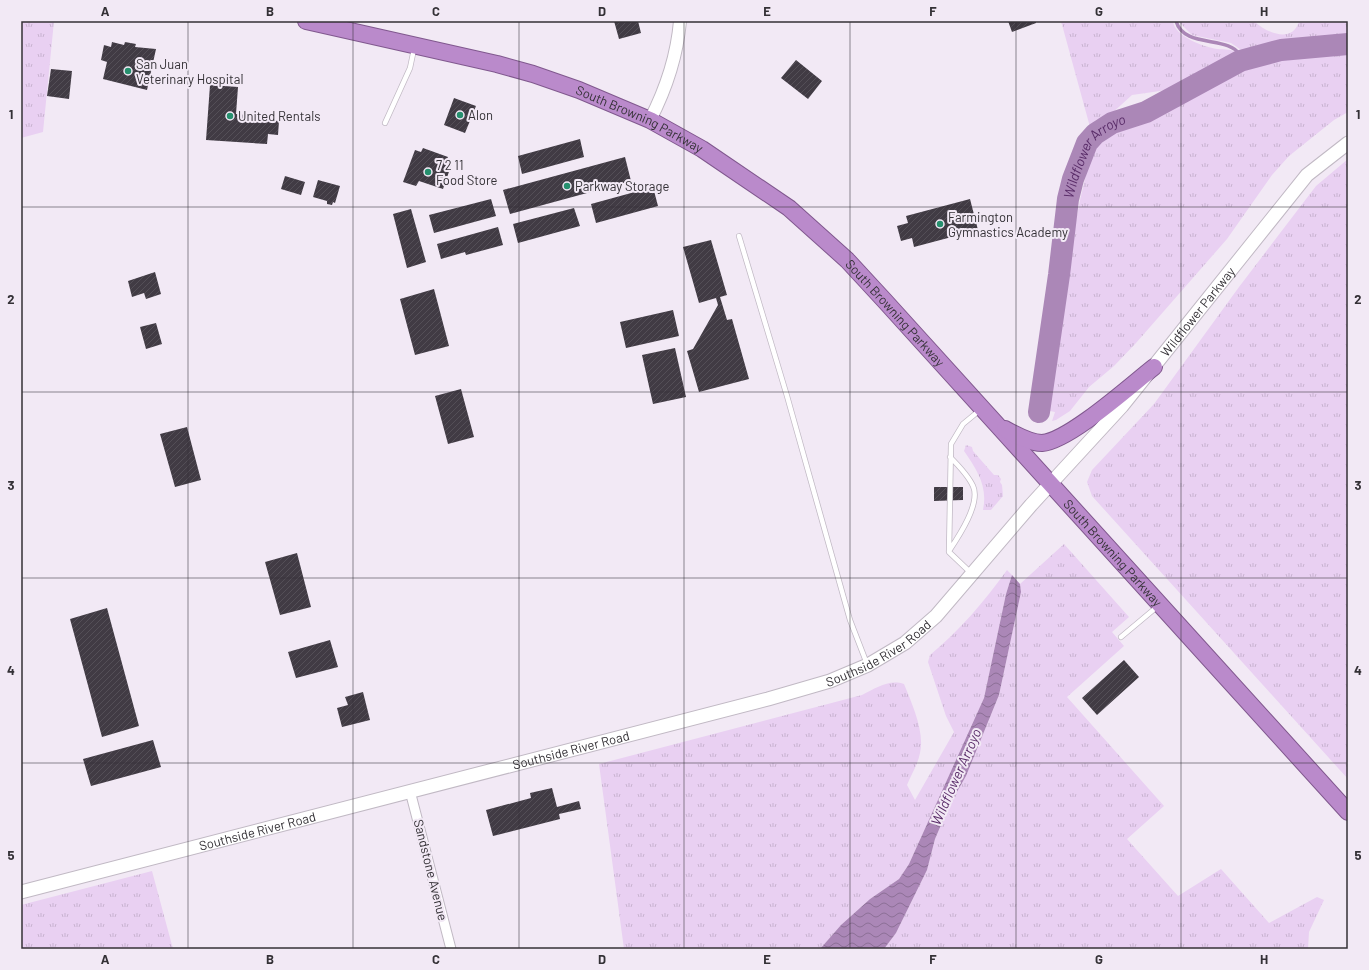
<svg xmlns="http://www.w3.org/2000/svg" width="1369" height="970" viewBox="0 0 1369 970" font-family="Barlow,sans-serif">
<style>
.grass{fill:url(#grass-tufts)}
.water{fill:url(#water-waves)}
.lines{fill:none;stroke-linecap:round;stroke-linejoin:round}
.stream{stroke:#ab87b7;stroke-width:3.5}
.river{stroke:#ab87b7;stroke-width:22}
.building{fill:url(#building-hatch)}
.service-casing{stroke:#c1b9c4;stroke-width:6}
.minor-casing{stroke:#c1b9c4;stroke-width:11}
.tertiary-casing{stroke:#c1b9c4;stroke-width:14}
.secondary-casing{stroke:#c1b9c4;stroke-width:15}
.trunk-casing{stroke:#80588e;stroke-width:18}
.service{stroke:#fff;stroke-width:4.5}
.minor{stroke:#fff;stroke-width:9}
.tertiary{stroke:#fff;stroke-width:12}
.secondary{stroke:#fff;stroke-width:13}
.trunk{stroke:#ba8acb;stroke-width:16}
.grid{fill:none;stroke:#343136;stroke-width:1;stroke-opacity:0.55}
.poi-dot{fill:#26906e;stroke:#f2e9f5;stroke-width:1.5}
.labels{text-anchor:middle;stroke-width:4;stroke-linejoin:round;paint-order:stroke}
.poi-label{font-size:13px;fill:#343136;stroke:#f2e9f5;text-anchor:start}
.street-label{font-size:13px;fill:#343136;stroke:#f2e9f5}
.water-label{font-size:14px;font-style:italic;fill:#5a2d69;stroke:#f2e9f5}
.neatline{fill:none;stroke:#343136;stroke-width:1.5}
.grid-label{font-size:13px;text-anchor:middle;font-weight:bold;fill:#343136}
</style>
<defs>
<pattern id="grass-tufts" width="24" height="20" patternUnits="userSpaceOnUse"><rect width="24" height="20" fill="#e9d0f2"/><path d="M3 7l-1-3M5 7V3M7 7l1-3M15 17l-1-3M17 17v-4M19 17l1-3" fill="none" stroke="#c8b3d0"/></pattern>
<pattern id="water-waves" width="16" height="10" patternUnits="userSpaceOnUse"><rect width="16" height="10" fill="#ab87b7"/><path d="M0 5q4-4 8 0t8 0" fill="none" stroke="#8c6f96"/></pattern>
<pattern id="building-hatch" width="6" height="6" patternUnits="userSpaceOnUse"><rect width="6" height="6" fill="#413b44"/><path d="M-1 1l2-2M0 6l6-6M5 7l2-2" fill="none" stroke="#544f57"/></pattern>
</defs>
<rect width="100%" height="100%" fill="#f2e9f5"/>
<!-- grass -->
<path class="grass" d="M21 21H54L43 132 21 138Z
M1061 21H1173C1174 36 1204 47 1217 49 1225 50 1231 48 1238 54V57L1237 59 1167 90 1132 95 1110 115 1096 120 1090 127Z
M1178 21H1254C1266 33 1293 44 1299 21H1348V38L1286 43 1247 54 1231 43 1192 35Z
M1348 50V112L1334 120 1289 156 1272 175 1227 239 1136 343 1114 366 1089 387 1070 411 1056 420 1052 421 1055 412 1050 411 1047 413 1068 262 1080 200 1090 158 1101 138 1120 128 1154 116 1195 96 1246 65 1263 58 1308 51Z
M1348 159V779L1092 496 1087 482 1092 470 1154 404 1239 287 1316 186Z
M966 445 972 447 973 451 994 475H998L1001 479 1000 482 1002 485 1003 496 991 510H983C988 486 977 470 964 451Z
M1064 544 1129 617 1112 632 1124 646 1067 697 1164 806 1127 839 1178 896 1221 869 1269 923 1317 897 1324 900 1309 932 1308 949H884L896 933 927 870 935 839 950 804 966 776 999 695 1021 592 1020 584Z
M1007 570 1012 575 1006 594 984 698 909 864 899 879 870 899 841 925 820 949H624L599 764 862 695C876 688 889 679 904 684 912 704 925 732 920 753 918 764 911 775 907 785L915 800 954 732 946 716 928 662 930 655C960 630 984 602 1007 570Z
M152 871 173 949H21V905Z"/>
<!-- water -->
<path class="water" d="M1012 575 1020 584 1021 592 999 695 966 776 950 804 935 839 927 870 896 933 884 949H820L841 925 870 899 899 879 909 864 984 698 1006 594Z"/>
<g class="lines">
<!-- stream -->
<path class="stream" d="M1176 21C1184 49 1229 35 1240 55V61"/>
<!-- river -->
<path class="river" id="s1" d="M1039 412 1059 275 1068 199 1073 179 1087 143 1095 134 1112 123 1146 112 1240 61 1281 50 1348 44"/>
</g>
<!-- building -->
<path class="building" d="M614 21H638L641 33 619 39Z
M1008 21H1036V23L1012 32Z
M112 42 124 45 125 42 136 44 135 47 156 49 147 90 103 79 107 62 101 60 104 45 111 47Z
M796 60 822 81 808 99 781 78Z
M51 69 72 71 69 99 47 96Z
M210 85 238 87 236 114 269 117 268 120 279 121 278 135 268 134 267 144 206 140Z
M454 98 476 106 465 133 444 125Z
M580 139 584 157 522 174 518 156Z
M423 148 448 157 446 161 452 163 443 189 419 181 416 186 403 182 415 150 421 152Z
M625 157 631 181 510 214 503 190Z
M285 176 305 182 301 195 281 189Z
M318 180 340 186 335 203 333 202 332 205 327 204V201L313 197Z
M653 187 658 206 596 223 591 204Z
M491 199 496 216 434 233 429 215Z
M970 199 978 230 914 247 912 238 901 241 897 226 908 223 906 216Z
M574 208 580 226 518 243 513 224Z
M411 209 426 262 407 268 393 214Z
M498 227 503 245 466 255 465 252 441 259 437 244Z
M711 240 727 295 720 297 727 320 732 319 749 379 699 392 687 351 693 349 718 305 716 298 699 303 683 247Z
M155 272 161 294 146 299 144 293 132 297 128 281Z
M434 289 449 346 415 355 400 299Z
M673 310 679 336 626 348 620 322Z
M156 323 162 344 146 349 140 327Z
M675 348 686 397 653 404 642 355Z
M461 389 474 437 448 444 435 396Z
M187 427 201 480 175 487 160 434Z
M934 487H963V500L934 501Z
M297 553 311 607 280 615 265 562Z
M107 608 139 726 102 737 70 619Z
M330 640 338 667 296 678 288 652Z
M1124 660 1139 677 1097 715 1082 698Z
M363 692 370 720 342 727 337 708 348 705 345 697Z
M153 740 161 767 91 786 83 759Z
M552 788 557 807 579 801 581 809 559 814 560 819 493 836 486 810 531 798 530 793Z"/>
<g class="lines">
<defs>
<path id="service" d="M385 123 410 68 414 49
M739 236 787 396 850 620 867 664
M949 551C959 536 981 503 973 486 968 475 958 465 950 457
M971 573 949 552 951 444 963 424 980 410
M1121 637 1158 606"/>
<path id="minor" d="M410 791 451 949"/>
<path id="tertiary" d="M650 120C666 89 677 56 680 21"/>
<g id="secondary">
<path id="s2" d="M21 892 768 699 830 681 868 665 905 643 936 616 1031 505 1122 406 1307 175 1348 143"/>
</g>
<g id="trunk">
<path id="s3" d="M306 21 497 64 533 74 579 90 650 120 702 149 789 208 847 260 884 300 1348 812"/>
<path d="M1005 429C1016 435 1030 443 1042 443 1069 441 1131 385 1154 367"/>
</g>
</defs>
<!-- service casing -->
<use href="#service" class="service-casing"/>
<!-- minor casing -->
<use href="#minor" class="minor-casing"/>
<!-- tertiary casing -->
<use href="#tertiary" class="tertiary-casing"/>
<!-- secondary casing -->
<use href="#secondary" class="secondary-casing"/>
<!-- trunk casing -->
<use href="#trunk" class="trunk-casing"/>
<!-- service -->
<use href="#service" class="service"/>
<!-- minor -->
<use href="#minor" class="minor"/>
<!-- tertiary -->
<use href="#tertiary" class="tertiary"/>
<!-- secondary -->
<use href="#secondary" class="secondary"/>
<!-- trunk -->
<use href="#trunk" class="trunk"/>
</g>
<!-- grid -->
<path class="grid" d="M188 21V949M353 21V949M519 21V949M684 21V949M850 21V949M1016 21V949M1181 21V949M21 207H1348M21 392H1348M21 578H1348M21 763H1348"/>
<!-- markers -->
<g class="poi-dot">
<circle cx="128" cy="71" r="4"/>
<circle cx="460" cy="115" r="4"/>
<circle cx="230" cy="116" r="4"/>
<circle cx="428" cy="172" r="4"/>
<circle cx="567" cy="186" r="4"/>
<circle cx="940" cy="224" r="4"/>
</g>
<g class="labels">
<!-- poi labels -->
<g class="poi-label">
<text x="136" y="69">San Juan<tspan x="136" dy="15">Veterinary Hospital</tspan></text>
<text x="468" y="120">Alon</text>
<text x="238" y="121">United Rentals</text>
<text x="436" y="170">7 2 11<tspan x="436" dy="15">Food Store</tspan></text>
<text x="575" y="191">Parkway Storage</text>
<text x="948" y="222">Farmington<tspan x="948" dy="15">Gymnastics Academy</tspan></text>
</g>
<!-- street labels -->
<g class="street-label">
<text dy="5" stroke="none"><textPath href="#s3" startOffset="349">South Browning Parkway</textPath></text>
<text dy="5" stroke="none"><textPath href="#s2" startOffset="1363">Wildflower Parkway</textPath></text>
<text dy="5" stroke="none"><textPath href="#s3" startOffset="673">South Browning Parkway</textPath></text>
<text dy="5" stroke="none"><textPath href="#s3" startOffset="997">South Browning Parkway</textPath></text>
<text dy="5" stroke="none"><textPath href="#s2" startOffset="892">Southside River Road</textPath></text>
<text dy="5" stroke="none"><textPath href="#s2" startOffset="568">Southside River Road</textPath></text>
<text dy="5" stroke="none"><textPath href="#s2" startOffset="244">Southside River Road</textPath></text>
<text transform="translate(431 870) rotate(76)" y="5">Sandstone Avenue</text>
</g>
<!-- water labels -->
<g class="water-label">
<text dy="5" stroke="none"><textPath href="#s1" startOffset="268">Wildflower Arroyo</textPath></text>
<text transform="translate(956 777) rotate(-66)" y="5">Wildflower Arroyo</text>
</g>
</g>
<!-- border -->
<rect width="1369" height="970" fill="none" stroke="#f2e9f5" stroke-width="44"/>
<rect x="22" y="22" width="1325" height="926" class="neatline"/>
<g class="grid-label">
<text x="105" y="16">A</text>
<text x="270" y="16">B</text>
<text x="436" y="16">C</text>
<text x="602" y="16">D</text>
<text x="767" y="16">E</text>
<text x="933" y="16">F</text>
<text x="1099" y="16">G</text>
<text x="1264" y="16">H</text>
<text x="11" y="119">1</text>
<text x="1358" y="119">1</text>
<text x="11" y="304">2</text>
<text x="1358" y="304">2</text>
<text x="11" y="490">3</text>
<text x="1358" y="490">3</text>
<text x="11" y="675">4</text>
<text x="1358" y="675">4</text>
<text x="11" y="860">5</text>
<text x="1358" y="860">5</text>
<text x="105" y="964">A</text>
<text x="270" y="964">B</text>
<text x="436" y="964">C</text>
<text x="602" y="964">D</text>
<text x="767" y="964">E</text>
<text x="933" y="964">F</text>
<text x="1099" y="964">G</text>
<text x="1264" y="964">H</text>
</g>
</svg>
